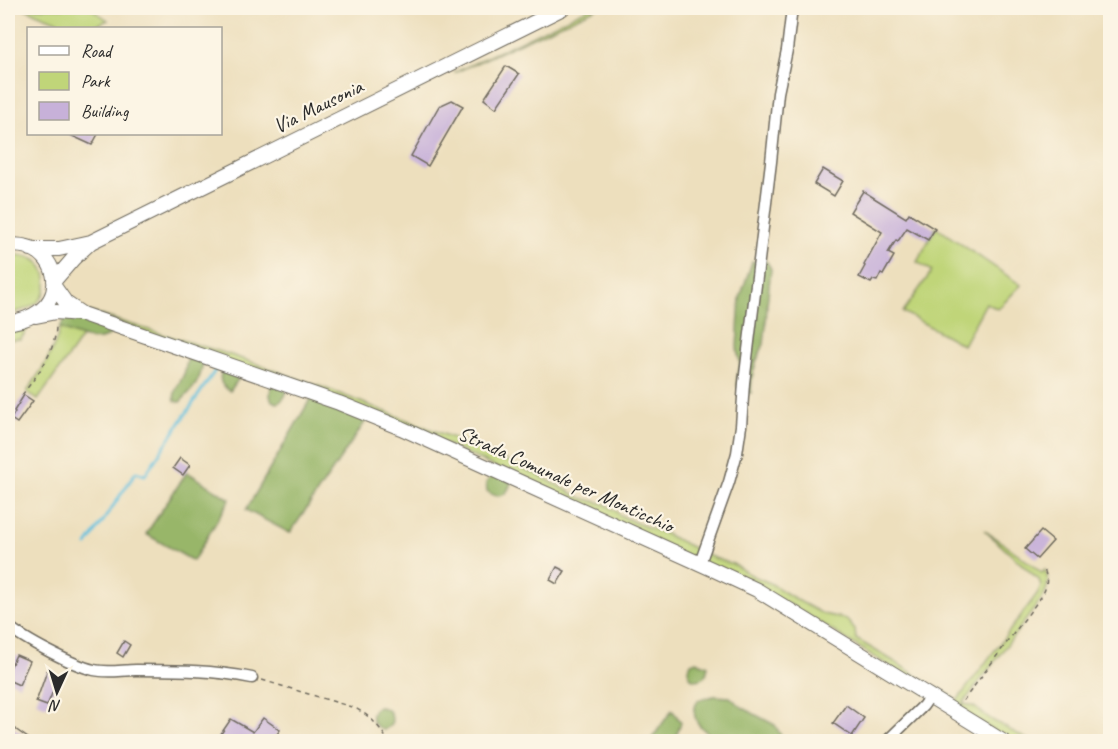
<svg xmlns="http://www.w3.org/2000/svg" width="1118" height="749" viewBox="0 0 1118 749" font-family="Caveat,sans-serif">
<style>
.green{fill:#c0d579;stroke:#768052;stroke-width:1.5}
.forest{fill:#98b669;stroke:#62704a;stroke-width:1.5}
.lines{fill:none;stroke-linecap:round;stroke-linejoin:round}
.stream{stroke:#5fbfdd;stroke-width:3}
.building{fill:#c7b1d9}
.minor-casing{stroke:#6f6a5e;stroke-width:13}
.major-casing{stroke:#6f6a5e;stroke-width:16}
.path{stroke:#6f6a5e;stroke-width:1.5;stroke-dasharray:4.5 4.5;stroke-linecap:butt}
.minor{stroke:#fff;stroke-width:10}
.major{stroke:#fff;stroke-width:14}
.labels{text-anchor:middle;stroke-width:4.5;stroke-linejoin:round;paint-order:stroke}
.street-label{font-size:21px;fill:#2b2b2b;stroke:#fcf5e5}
</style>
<rect width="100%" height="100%" fill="#fcf5e5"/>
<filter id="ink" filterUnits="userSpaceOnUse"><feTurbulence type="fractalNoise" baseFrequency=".0167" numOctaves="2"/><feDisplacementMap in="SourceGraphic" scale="12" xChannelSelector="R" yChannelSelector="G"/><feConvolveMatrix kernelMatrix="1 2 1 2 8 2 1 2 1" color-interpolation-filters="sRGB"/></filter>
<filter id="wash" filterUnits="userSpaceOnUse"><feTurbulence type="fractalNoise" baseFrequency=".008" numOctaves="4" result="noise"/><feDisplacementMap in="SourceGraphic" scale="24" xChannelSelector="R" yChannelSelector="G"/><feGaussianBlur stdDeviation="1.35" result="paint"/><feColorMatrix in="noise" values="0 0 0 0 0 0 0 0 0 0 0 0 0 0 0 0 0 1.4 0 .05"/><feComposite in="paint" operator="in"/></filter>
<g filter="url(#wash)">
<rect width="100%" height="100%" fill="#eddfbd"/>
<!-- green -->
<path class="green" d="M23 8H90L108 20 90 28H74Z
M589 8H597L454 73Z
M936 227 1021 285 998 309 986 303 963 345 903 312 932 271 917 262Z
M8 255C17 255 27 255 35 260 49 269 50 291 38 302 30 309 18 312 8 314Z
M87 311 231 355 322 387 474 446 483 452 496 456 542 477 581 498 605 504 613 509 620 515 634 522 665 534 714 558 733 564 753 576 770 583 797 600 823 614 846 619 855 630 856 639 895 662 928 683 952 696 956 702 1037 594 1041 586 1039 580 984 530 1018 554 1042 573 1045 570C1050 579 1048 588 1043 597L961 706 965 704 974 707 992 720 1030 741H1010L791 605 448 445Z
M28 328 21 339 8 340V332Z
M60 328 82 337 38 400 27 392C41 371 54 352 60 328Z"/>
<!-- forest -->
<path class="forest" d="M763 260 767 262 771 269 767 304 766 325 764 344 756 362 752 377 751 393 741 390 737 385V375L740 366 737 347 740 298 752 262Z
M68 318H74L114 330C100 349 77 335 60 328L64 320Z
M189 356 203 361C201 381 194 388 180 402L175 401C172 389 182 382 185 371 186 365 186 361 189 356Z
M223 368 242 374 230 391C220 386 218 378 223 368Z
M271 384 287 390C286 396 283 401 277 403L272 401 270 396Z
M311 398 367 419 290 533 246 510Z
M187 472 230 499 193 561 146 534Z
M493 474 511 482C508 496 498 500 487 491L486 483Z
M696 661 708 666 706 675 701 679 695 680 691 678 688 671 691 663Z
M714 696 730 697 743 708 775 725 781 736V741C754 742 719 748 700 726 693 718 693 709 698 700Z
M379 707C389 708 394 714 391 725L384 730C374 726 368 720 374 709Z
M672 710 681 722 677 734 672 741H650Z"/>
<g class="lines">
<!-- stream -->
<path class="stream" d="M87 545 136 472 145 475 216 369"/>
</g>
<g id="blocks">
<!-- building -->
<path class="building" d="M506 66 519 74 496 108 484 99Z
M452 100 463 106 428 166 411 156 439 106Z
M68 134H98L92 145Z
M823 169 843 181 834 196 814 184Z
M863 191 906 218 909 213 935 229 928 240 907 228 898 241 896 240 888 253 894 256 883 275 881 273 877 281 873 280 871 283 859 277 865 266 864 265 882 232 850 212Z
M24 395 33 401 17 423 11 419 15 412 14 411Z
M180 458 190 465 183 475 173 468Z
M1041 531 1053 541 1037 559 1025 549Z
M557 567 565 571 557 584 550 580Z
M124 641 130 645 123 657 117 653Z
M16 655 30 661 19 685 8 680V672Z
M47 671 59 676 47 706 36 702Z
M846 705 864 718 852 736 833 723Z
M263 718 280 730 275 737 282 741H216L231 719 253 732Z
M8 724 32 741H8Z"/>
</g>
</g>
<g filter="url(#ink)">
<use href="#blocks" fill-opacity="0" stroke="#6f6a5e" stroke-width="1.5"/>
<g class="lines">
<defs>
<path id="minor" d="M700 563 729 482 737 453 741 426 744 383 771 162 776 113 778 93 787 50 792 8
M8 626C25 640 72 665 94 670 108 673 122 670 136 670 174 670 214 670 252 678
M886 742 923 706 930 696"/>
<path id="major" d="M8 245C15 245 23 245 31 248 58 260 63 295 38 312 29 319 18 321 8 323
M31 249H59L91 242 563 8
M54 281 73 259 90 243
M54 286 66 303 82 314 339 403 401 428 714 570 757 590 1004 742
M36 316 56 312 80 314"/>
</defs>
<!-- minor casing -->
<use href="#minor" class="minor-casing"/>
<!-- major casing -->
<use href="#major" class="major-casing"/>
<!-- path -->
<path class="path" d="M22 395C38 374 56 352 56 325
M262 680 355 708C370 716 380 726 388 742
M963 701 1041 597C1048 586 1048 578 1043 567"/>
<!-- minor -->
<use href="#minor" class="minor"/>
<!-- major -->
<use href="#major" class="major"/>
</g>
</g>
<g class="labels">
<!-- street labels -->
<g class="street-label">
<text transform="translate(318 106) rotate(-26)" y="7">Via Mausonia</text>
<text transform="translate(566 479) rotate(24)" y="7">Strada Comunale per Monticchio</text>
</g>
</g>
<!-- margin -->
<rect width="1118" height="749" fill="none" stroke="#fcf5e5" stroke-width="30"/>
<!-- legend -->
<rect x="27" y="27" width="195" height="108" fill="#fcf5e5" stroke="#a8a49b" stroke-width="1.5"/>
<rect x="39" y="46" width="30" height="9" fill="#ffffff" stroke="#a8a49b" stroke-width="1.5"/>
<text x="81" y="57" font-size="18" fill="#2b2b2b">Road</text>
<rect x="39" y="72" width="30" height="18" fill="#c0d579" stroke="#a8a49b" stroke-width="1.5"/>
<text x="81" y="87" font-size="18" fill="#2b2b2b">Park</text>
<rect x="39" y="102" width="30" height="18" fill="#c7b1d9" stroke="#a8a49b" stroke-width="1.5"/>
<text x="81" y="117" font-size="18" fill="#2b2b2b">Building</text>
<!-- north arrow -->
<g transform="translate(57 692) rotate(184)" stroke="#fcf5e5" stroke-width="4.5" paint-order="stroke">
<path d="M0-4.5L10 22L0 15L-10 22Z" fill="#2b2b2b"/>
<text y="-9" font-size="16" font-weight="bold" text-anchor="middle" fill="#2b2b2b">N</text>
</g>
</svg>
